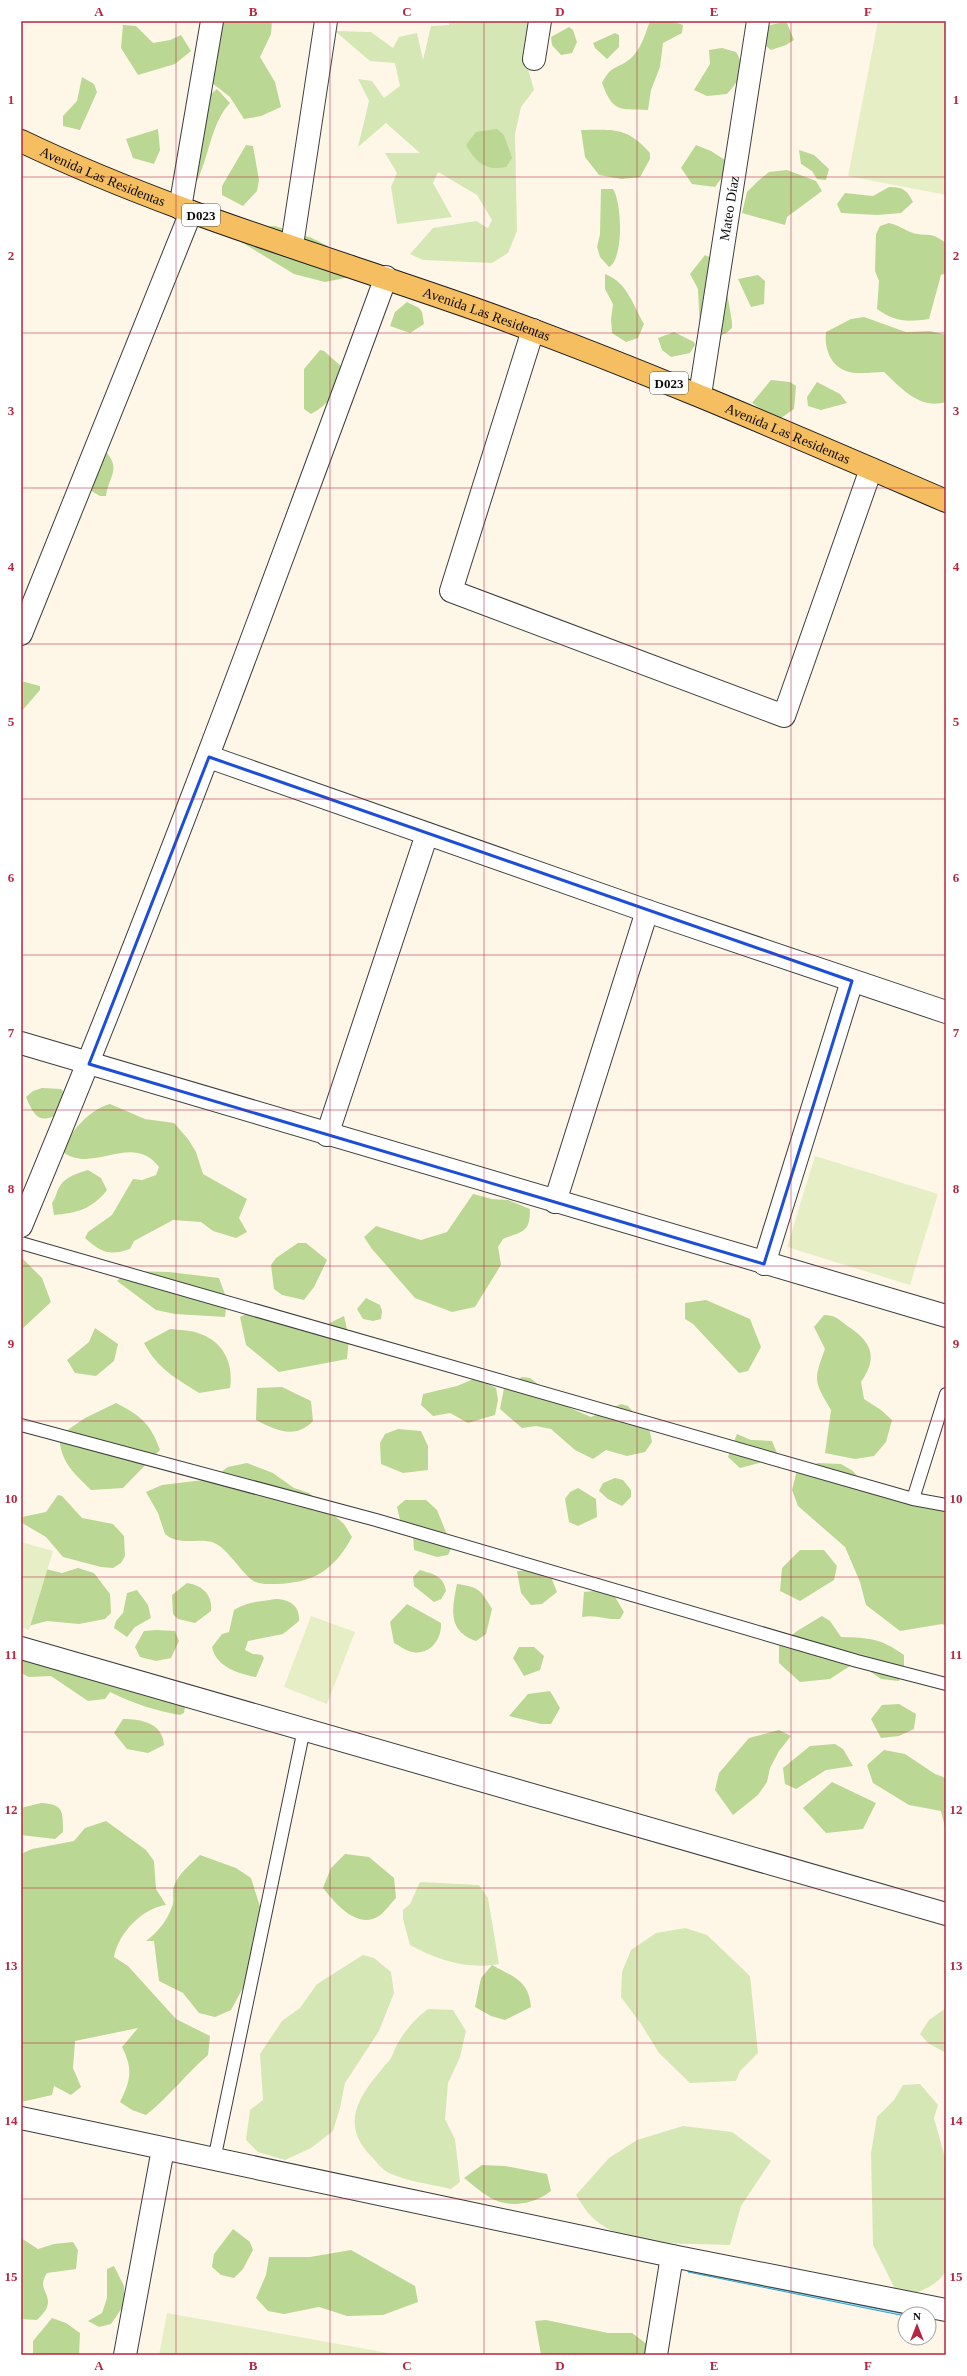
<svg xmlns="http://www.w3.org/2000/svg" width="967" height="2376" viewBox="0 0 967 2376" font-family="Georgia,serif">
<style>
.green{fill:#d5e7b4}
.forest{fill:#bad793}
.pitch{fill:#e5eec5}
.water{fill:#aee3f4;stroke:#37a1c9}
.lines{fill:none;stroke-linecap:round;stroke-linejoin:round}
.service-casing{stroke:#3d3d3d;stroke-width:14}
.minor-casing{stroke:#3d3d3d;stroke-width:24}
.primary-casing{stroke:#1b1b1b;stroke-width:24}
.service{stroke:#fff;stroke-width:12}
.minor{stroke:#fff;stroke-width:22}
.primary{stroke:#f5be61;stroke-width:22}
.marked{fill:none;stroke:#1d4ed8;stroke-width:3;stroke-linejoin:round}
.grid{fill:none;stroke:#b52740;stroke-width:1;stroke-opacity:0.55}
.labels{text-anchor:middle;stroke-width:4;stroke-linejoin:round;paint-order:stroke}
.shield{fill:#fff;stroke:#545454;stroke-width:1}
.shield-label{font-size:13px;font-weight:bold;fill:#0a0a0a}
.street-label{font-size:14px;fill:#0a0a0a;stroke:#fff}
.neatline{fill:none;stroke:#b52740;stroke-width:1.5}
.grid-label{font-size:13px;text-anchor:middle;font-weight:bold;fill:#b52740}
</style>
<rect width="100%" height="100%" fill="#fef7e8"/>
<!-- green -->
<path class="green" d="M449 21H552L548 31 523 51 534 90 521 107 515 134 517 231 508 253 492 263 423 260 410 254 433 228 476 221 488 228 492 220 477 195 438 172 433 183 452 217 397 224 391 187 397 173 385 153H420L386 123 358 147 369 101 358 79 372 81 384 98 400 86 395 63 370 61 335 31 371 32 393 48 399 37 417 33 423 60 431 26 449 25Z
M420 1882 479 1885 488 1898 499 1964C467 1970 437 1960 410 1945L403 1919V1910L410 1904Z
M685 1928 707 1935 750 1976 758 2053 740 2071 736 2081 690 2083 659 2053 641 2024 621 1997 622 1972 631 1950 656 1933Z
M363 1955 374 1958 391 1972 394 1993 379 2031 345 2083 340 2108 333 2131 311 2148 285 2160 258 2152 246 2140 250 2110 263 2100 260 2054 282 2021 300 2008 317 1984Z
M946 2008V2053L928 2043 920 2034 929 2020Z
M428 2009 453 2010 466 2031 460 2057 448 2083 445 2119 455 2139 460 2182 451 2189C431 2184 408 2182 389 2173 382 2170 376 2161 371 2156 337 2122 363 2091 388 2062 393 2057 394 2049 398 2043 406 2029 415 2019 428 2009Z
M920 2084 938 2105 934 2118 946 2161 945 2273C936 2286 913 2297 898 2295L873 2245 871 2153 877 2117 894 2100 903 2085Z
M683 2126 732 2132 771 2161 741 2206 730 2245C690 2243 625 2248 594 2219 587 2213 581 2203 576 2195L609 2158 637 2140Z"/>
<!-- forest -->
<path class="forest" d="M208 21H272L271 34 260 57 275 82 281 107 261 116 244 119 230 97 207 79Z
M650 21H672L683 25 682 33 663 43 660 67 651 90 648 110C618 109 613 112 602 83 612 64 616 70 630 59 641 50 645 34 650 21Z
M783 22 787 23 794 40 786 45 771 50 761 42 767 26Z
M123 25 136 26 153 43 170 40 181 35 191 51 175 64 138 75 121 48Z
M569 27 573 30 577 42 572 53 561 55 552 45 551 37Z
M615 33 619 35V47L607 59 595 48 593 43Z
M722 48 736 52C747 69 739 81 727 94L707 96 694 90 710 64 709 50Z
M82 77 94 84 97 92 80 130 63 126V116L77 101Z
M217 89 230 103C211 123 209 157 197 181L185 172 196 106Z
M158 129 160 150 154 164 133 158 126 139Z
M497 129 504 135 512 158 506 167C486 171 476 163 466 145L476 132Z
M581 130C613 130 626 126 650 153V159L640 177 622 179 599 175 585 157Z
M246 145 253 146 259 180 257 191 243 206 222 195V186Z
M696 145 711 151 725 160 728 169 715 187 692 184 681 168Z
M799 150 814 155 829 169 826 180 817 179 812 171 801 164Z
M787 170 816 181 822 191 787 217 785 225 742 213 747 192 758 181 769 172Z
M889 187C903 187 907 190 913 202L901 213 877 215 841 213 837 204 845 193 873 196Z
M601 189H613C622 202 624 259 609 267L600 257 597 247 600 234Z
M889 223C899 225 904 230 913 233 929 237 930 231 946 243V273L941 275 929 319C906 322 895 322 877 309L879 281 875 271 876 234 880 226Z
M275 226C294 232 320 238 335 252 342 259 348 268 355 276L325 282 294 274 238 240 232 229Z
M705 255 722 263 732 322V328L725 334 706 338 700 331 698 289 690 274Z
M605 274C627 282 633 305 644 324L638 338 626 342 612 333 611 319 613 304 605 289Z
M758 275 765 281 764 304 751 307 738 279Z
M407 302 419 308 422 312 424 324 410 333 390 326 395 312Z
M864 317 906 332 930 331 946 335V402C920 410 901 388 884 372 873 372 856 375 846 371 830 365 824 348 826 332L851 319Z
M674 332 694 342 695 345 690 353 671 357 662 350 658 338Z
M320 350 324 351 343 368C340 389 330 404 311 414L304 409V369Z
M771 380 790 382 796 386 794 409 778 420 752 403Z
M817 382 840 394 847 403 821 410 808 406 807 397Z
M107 453C121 470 108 478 106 496H100L88 489 90 459Z
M21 681 40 686V690L21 712Z
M42 1088 61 1089 67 1095 63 1111C41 1125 35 1119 26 1097L33 1091Z
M110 1104 145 1119 174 1123 188 1139 196 1152 203 1174 247 1199 239 1218 247 1232 236 1238 213 1231 201 1222 173 1220 134 1241 130 1249C109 1256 102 1253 85 1238L88 1232 112 1215 133 1179 142 1180 156 1175 159 1167C131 1131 94 1176 61 1151 71 1132 88 1110 110 1104Z
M88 1170 101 1178 107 1190C92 1209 77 1213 54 1215L52 1203C56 1198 56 1192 60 1186 65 1177 78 1173 88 1170Z
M473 1194 492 1199 508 1200 530 1209C530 1233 523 1231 503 1239L498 1247 501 1265 475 1307 452 1312 415 1298 372 1249 364 1237 376 1226 421 1240 447 1232Z
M298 1243H306L327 1260 314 1287 304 1300 282 1295 274 1289 271 1265 276 1258Z
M21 1257 42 1278 51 1302 21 1330Z
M129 1271 169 1272 219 1278 227 1300 225 1317 175 1314 156 1310 117 1281Z
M366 1298 380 1305 382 1311 381 1319 373 1321 363 1319 357 1309Z
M706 1300 750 1319 761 1347 748 1371 739 1373 693 1324 685 1319V1303Z
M255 1309 279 1313C302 1342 316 1329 344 1316L349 1338 347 1359 279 1372 246 1345 240 1317Z
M824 1315C834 1315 839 1319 846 1325 871 1341 879 1356 861 1382L864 1399 881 1410 892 1420 886 1442 874 1456 855 1459 825 1453 831 1410C814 1381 813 1381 825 1349L814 1327Z
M95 1328 118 1344 114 1361 96 1376 75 1373 67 1360 89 1342Z
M170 1329C179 1330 190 1330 198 1333 223 1341 234 1363 230 1388L199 1393C174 1377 158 1369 144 1343Z
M522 1377 530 1378 568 1407 591 1417 621 1404 628 1406 650 1432 652 1442 645 1452 627 1456 606 1450 593 1459 575 1450 551 1429 536 1426 522 1428 500 1409 504 1388Z
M476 1378 496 1388 498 1400 495 1415 468 1423 450 1413 433 1416 421 1405 423 1394 457 1386Z
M282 1387 311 1401 313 1421C295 1440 275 1430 256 1420L257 1388Z
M116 1403C140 1415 151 1424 160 1450L123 1488 91 1490C73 1472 61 1463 59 1436L85 1418Z
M398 1429 421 1431 428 1446V1470L403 1473 381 1464 380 1443 385 1434Z
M737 1434 751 1440 772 1441 779 1458 740 1468 728 1457Z
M247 1463 273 1473 294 1488 309 1493 344 1524 352 1537C334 1570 314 1583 276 1584 269 1584 259 1585 252 1580 240 1571 227 1547 212 1542 196 1538 179 1546 165 1534L158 1513 146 1492 162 1485 211 1479 228 1467Z
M818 1463 841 1464 853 1471 869 1490 946 1507V1626L942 1624 900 1631 866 1605 860 1582 845 1547 798 1506 792 1490 797 1470Z
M615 1478 623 1480 631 1490V1497L622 1506 608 1499 599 1491 603 1483Z
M578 1488 596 1499 597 1517 578 1526 569 1522 565 1499 570 1492Z
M58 1495 62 1496 82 1518 113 1524 124 1536 125 1556 121 1563 113 1568 101 1567 63 1557 46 1537 22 1523V1517L46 1512Z
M405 1500H426L437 1510 452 1547 448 1555 437 1557 414 1550 413 1536 401 1524 397 1507Z
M800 1550H824L837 1566 834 1580 800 1601 780 1591 782 1568Z
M34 1566 62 1573 78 1568 94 1573 110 1594 111 1613 105 1619 79 1624 47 1621 21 1628V1576Z
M420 1570C433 1574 444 1576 446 1591L441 1599 434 1602 414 1586 413 1577Z
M533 1570 551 1577 557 1592 542 1604 531 1605 521 1593 517 1571Z
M187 1583C202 1585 213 1595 211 1611L195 1623 178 1619 173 1614 172 1595Z
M457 1584C479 1587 481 1590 492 1609L486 1634 476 1641C447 1631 452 1608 457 1584Z
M137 1590 148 1605 151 1618 135 1627 127 1637 114 1628 116 1621 123 1613 127 1593Z
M603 1590 615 1597 624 1612 620 1619C605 1620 597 1614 582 1617L584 1592Z
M275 1599C290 1599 300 1606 299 1621L283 1634 248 1641 245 1650 253 1654 262 1655 264 1658 256 1677C239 1674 216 1667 212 1647L222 1634 229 1632 234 1610C248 1601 260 1602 275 1599Z
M407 1604 441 1623C442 1639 430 1656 412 1652 406 1651 400 1646 394 1643L390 1622Z
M822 1616 830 1621 841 1637C870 1638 880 1638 904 1655V1667L899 1681 881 1679 856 1662 830 1679 800 1682 779 1663V1646L797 1631Z
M156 1630 175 1631 179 1641 171 1658 156 1661 140 1657 135 1647 144 1631Z
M21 1643 187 1694 184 1713 180 1715C156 1711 132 1703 110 1692L105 1699 88 1701 51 1676 29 1677 21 1673Z
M519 1647H534L544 1656 540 1670 524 1676 513 1658Z
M550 1691 560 1708 551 1724H541L509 1716 528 1694Z
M899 1704 916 1714 914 1729 899 1736 881 1738 871 1719 882 1705Z
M123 1719C141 1719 163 1723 164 1745L148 1753 127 1749 114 1733Z
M779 1730 791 1736 779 1751 770 1768 767 1782 758 1795 733 1815 715 1790 719 1773 749 1738Z
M835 1744 843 1749 853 1766 826 1770 796 1789 785 1784 783 1768 810 1746Z
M884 1750 905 1754 935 1774 946 1778V1832L941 1811 909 1805 873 1783 867 1765Z
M832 1782 876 1803 863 1829 826 1833 803 1808Z
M41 1803C64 1804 63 1812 63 1832L55 1839 21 1835V1808Z
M106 1821 146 1850 154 1861 156 1889 166 1905C142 1908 118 1934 114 1957L128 1966 176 2019 210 2036 208 2055C186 2074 169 2097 146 2115L132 2110 120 2102C131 2080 133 2069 122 2047L138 2028 75 2041 73 2068 81 2087 71 2095 54 2086 52 2095 21 2102V1854L32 1849 74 1841 85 1828Z
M345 1854 369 1857 394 1878 396 1898C391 1903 385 1912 379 1916 357 1930 335 1903 323 1888L331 1868Z
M200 1855 236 1868 251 1878 263 1916 252 1942V1971L231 2010 215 2017 199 2013 183 1993 159 1981 154 1941H146C158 1932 168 1920 173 1904 174 1898 172 1891 174 1886 179 1873 190 1865 200 1855Z
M492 1965C513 1977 529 1980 531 2007L505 2020 491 2016 475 2007 481 1978Z
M482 2165 505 2166 547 2174 551 2191C536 2203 513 2208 495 2200 484 2195 473 2185 464 2178Z
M233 2229 250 2242 253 2250 243 2269 234 2278 221 2275 212 2267 214 2254Z
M21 2238 38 2249 54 2244 73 2242 78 2250 76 2269 47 2273C36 2289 52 2293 47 2307 46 2311 40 2317 37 2320L21 2319Z
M351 2250 415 2286 418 2302 383 2315 347 2316 319 2307 284 2314 268 2311 256 2298 266 2275 269 2257H310Z
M114 2266 124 2286V2305L111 2324 99 2327 88 2321 102 2313 107 2298V2269Z
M52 2318 66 2323 80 2333 79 2355H33V2341Z
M546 2320 608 2333H632L648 2345 652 2355H541L535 2321Z"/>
<!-- pitch -->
<path class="pitch" d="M878 21H946V195L848 176Z
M815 1156 938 1194 910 1285 787 1247Z
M21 1542 53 1551 29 1630 21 1627Z
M311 1616 355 1632 327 1704 284 1687Z
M167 2313 399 2355H159Z"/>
<!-- water -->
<path class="water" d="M688 2271 905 2314V2316L688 2272Z"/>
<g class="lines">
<defs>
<path id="service" d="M21 1243 913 1499 946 1505
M21 1425 376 1520 857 1661 946 1684
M913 1499 946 1394
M214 2160 304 1729"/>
<g id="minor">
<path d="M534 59 540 21"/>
<path d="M180 208 212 21"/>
<path d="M292 245 326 21"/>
<path d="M533 330 451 591 784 716 871 469"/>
<path id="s1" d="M700 395 758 21"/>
<path d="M21 634 191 212"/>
<path d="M209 757 647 911 946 1012"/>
<path d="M21 1043 946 1316"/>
<path d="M327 1135 427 834"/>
<path d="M555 1202 647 911"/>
<path d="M21 1226C152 913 269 595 386 277"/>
<path d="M764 1264 852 981"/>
<path d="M21 1648 946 1914"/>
<path d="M21 2118 672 2256 946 2310"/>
<path d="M125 2355 163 2149"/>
<path d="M656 2355 672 2256"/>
</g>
<g id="primary">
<path id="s2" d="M21 141C171 213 332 258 489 314 644 370 795 436 946 501"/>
</g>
</defs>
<!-- service casing -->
<use href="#service" class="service-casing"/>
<!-- minor casing -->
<use href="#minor" class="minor-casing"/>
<!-- primary casing -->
<use href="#primary" class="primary-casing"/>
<!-- service -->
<use href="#service" class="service"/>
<!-- minor -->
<use href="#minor" class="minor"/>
<!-- primary -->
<use href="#primary" class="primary"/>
</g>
<!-- marked area -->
<path class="marked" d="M209 757 852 981 764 1264 89 1064Z"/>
<!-- grid -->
<path class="grid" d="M176 21V2355M330 21V2355M484 21V2355M637 21V2355M791 21V2355M21 177H946M21 333H946M21 488H946M21 644H946M21 799H946M21 955H946M21 1110H946M21 1266H946M21 1421H946M21 1577H946M21 1732H946M21 1888H946M21 2043H946M21 2199H946"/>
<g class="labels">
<!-- shield labels -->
<g class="shield">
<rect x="182" y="204" width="38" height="22" rx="3"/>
<rect x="650" y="372" width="38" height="22" rx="3"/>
</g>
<g class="shield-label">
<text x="201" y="220">D023</text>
<text x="669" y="388">D023</text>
</g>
<!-- street labels -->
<g class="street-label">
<text dy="5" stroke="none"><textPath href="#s2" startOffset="89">Avenida Las Residentas</textPath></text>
<text dy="5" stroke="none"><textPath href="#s1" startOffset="189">Mateo Díaz</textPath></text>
<text dy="5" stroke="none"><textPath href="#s2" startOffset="497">Avenida Las Residentas</textPath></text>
<text dy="5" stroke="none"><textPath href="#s2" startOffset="821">Avenida Las Residentas</textPath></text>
</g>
</g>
<!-- border -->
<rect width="967" height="2376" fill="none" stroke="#ffffff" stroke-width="44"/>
<!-- north arrow -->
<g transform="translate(917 2326)"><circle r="19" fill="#ffffff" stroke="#9d9d9d"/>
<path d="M0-3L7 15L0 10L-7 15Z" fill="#b52740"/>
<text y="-6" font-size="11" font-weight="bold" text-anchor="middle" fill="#0a0a0a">N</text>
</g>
<rect x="22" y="22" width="923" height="2332" class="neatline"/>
<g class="grid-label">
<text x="99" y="16">A</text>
<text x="253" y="16">B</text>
<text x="407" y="16">C</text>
<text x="560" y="16">D</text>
<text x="714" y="16">E</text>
<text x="868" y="16">F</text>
<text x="11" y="104">1</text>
<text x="956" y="104">1</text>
<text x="11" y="260">2</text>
<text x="956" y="260">2</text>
<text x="11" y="415">3</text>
<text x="956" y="415">3</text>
<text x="11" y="571">4</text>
<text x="956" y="571">4</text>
<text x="11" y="726">5</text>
<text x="956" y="726">5</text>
<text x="11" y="882">6</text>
<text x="956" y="882">6</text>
<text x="11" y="1037">7</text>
<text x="956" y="1037">7</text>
<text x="11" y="1193">8</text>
<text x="956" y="1193">8</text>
<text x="11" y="1348">9</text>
<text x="956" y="1348">9</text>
<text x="11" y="1503">10</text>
<text x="956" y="1503">10</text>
<text x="11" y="1659">11</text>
<text x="956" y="1659">11</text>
<text x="11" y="1814">12</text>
<text x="956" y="1814">12</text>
<text x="11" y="1970">13</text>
<text x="956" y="1970">13</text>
<text x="11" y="2125">14</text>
<text x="956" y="2125">14</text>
<text x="11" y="2281">15</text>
<text x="956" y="2281">15</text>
<text x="99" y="2370">A</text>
<text x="253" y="2370">B</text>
<text x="407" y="2370">C</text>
<text x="560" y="2370">D</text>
<text x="714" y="2370">E</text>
<text x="868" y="2370">F</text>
</g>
</svg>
